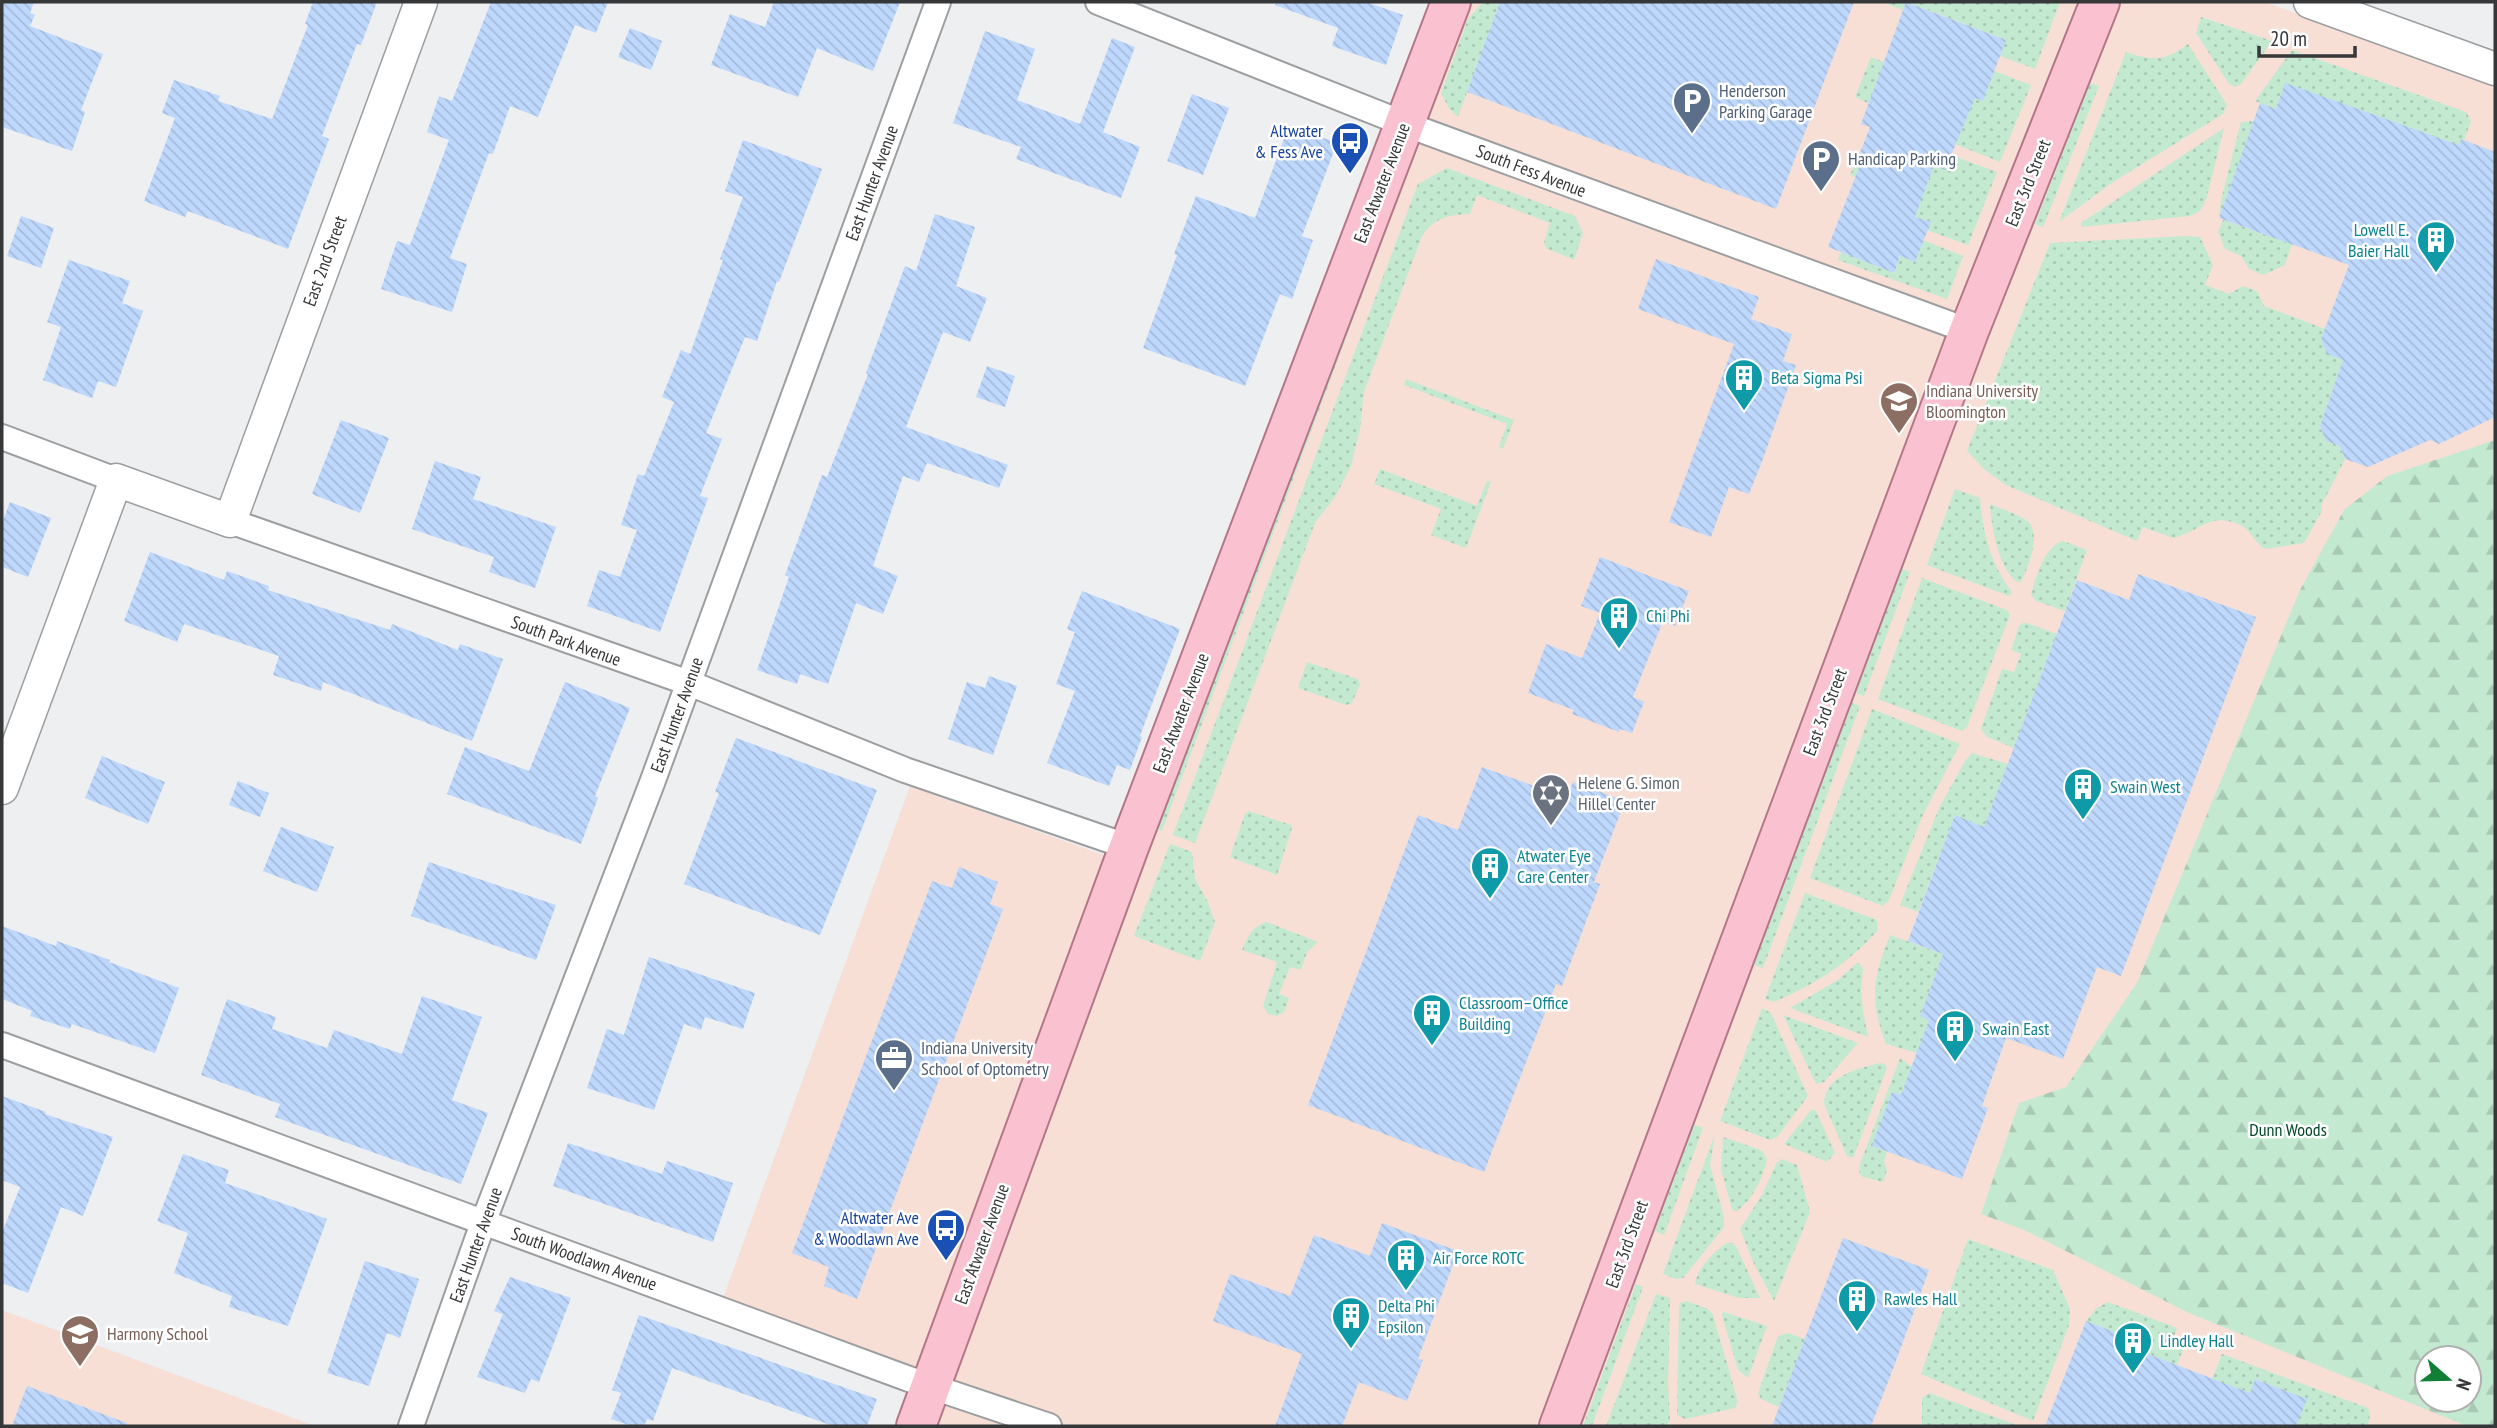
<svg xmlns="http://www.w3.org/2000/svg" width="2497" height="1428" viewBox="0 0 2497 1428" font-family="'PT Sans Narrow',sans-serif">
<style>
.education{fill:#f7dfd5;fill-rule:evenodd}
.grass{fill:url(#grass-dots)}
.forest{fill:url(#forest-firs);fill-rule:evenodd}
.building{fill:url(#building-back-hatch)}
.lines{fill:none;stroke-linecap:round;stroke-linejoin:round}
.minor-casing{stroke:#9c9ea0;stroke-width:28}
.tertiary-casing{stroke:#9c9ea0;stroke-width:35}
.primary-casing{stroke:#b37788;stroke-width:42}
.minor{stroke:#fff;stroke-width:24}
.tertiary{stroke:#fff;stroke-width:32}
.primary{stroke:#fac2d1;stroke-width:38}
.labels{text-anchor:middle;stroke-width:5;stroke-linejoin:round;paint-order:stroke}
.service-label{font-size:18px;fill:#4e5e75;stroke:#fff;text-anchor:start}
.transit-label{font-size:18px;fill:#164399;stroke:#fff;text-anchor:end}
.street-label{font-size:18px;fill:#363738;stroke:#fff}
.culture-label{font-size:18px;fill:#0d838f;stroke:#fff;text-anchor:start}
.education-label{font-size:18px;fill:#785e54;stroke:#fff;text-anchor:start}
.worship-label{font-size:18px;fill:#5b616d;stroke:#fff;text-anchor:start}
.park-label{font-size:18px;fill:#02482a;stroke:#fff}
</style>
<defs>
<pattern id="grass-dots" width="8" height="8" patternUnits="userSpaceOnUse" patternTransform="scale(1.75)"><rect width="8" height="8" fill="#c3ead1"/><path d="M2 2h.1M6 6h.1" fill="none" stroke="#a8c9b4" stroke-width="1.8" stroke-linecap="round"/></pattern>
<pattern id="forest-firs" width="22" height="20" patternUnits="userSpaceOnUse" patternTransform="scale(1.75)"><rect width="22" height="20" fill="#c3ead1"/><path d="M5 1l3.5 6h-7zM16 11l3.5 6h-7z" fill="#a8c9b4"/></pattern>
<pattern id="building-back-hatch" width="6" height="6" patternUnits="userSpaceOnUse" patternTransform="scale(1.75)"><rect width="6" height="6" fill="#bed8fd"/><path d="M-1 5l2 2M0 0l6 6M5-1l2 2" fill="none" stroke="#a4bada"/></pattern>
</defs>
<rect width="100%" height="100%" fill="#edeff1"/>
<!-- education -->
<path class="education" d="M1468 2H2265L2495 85V1426H928L946 1378 723 1298 910 786 1137 867ZM2427 1358H2469V1400H2427Z
M2 1310 315 1426H2Z"/>
<!-- grass -->
<path class="grass" d="M1483 2H1500L1458 117 1450 110 1441 93 1468 19Z
M1887 2H2060L2035 69 2000 56 2006 40 1907 2 1903 10 1887 4Z
M2201 17 2272 41 2241 84 2235 87 2229 84 2196 33Z
M2188 44 2227 105 2223 114 2110 184 2059 222 2126 52C2153 61 2164 62 2188 44Z
M2292 50 2466 112 2471 121 2464 140 2461 139 2459 145 2285 84 2276 109 2255 101Z
M1871 57 1983 101 1994 71 2031 85 2000 162 1955 144 1855 97Z
M2090 83 2099 86 2043 227 2035 224Z
M2254 121 2219 218 2221 200 2241 122Z
M2224 128 2206 200 2200 211 2190 216 2081 227V223L2087 219Z
M1951 155 1997 172 1968 245 1927 230 1930 222 1915 217 1920 202 1850 175 1858 158 1925 185 1934 165 1945 169Z
M1447 168 1575 216 1583 233 1574 260 1546 248 1544 242 1550 223 1477 195 1470 214C1448 215 1435 217 1422 236L1364 392 1360 429 1351 466 1335 497 1315 523 1195 843 1173 835 1418 184Z
M1396 177 1405 180 1162 831 1153 828Z
M2223 220 2292 244 2285 265 2263 275 2249 269 2241 256 2225 249 2218 232Z
M2186 236 2200 237 2213 265 2205 285 2229 294 2243 286 2257 291 2264 306 2325 329 2343 360 2320 426 2326 441 2340 446 2345 459 2321 506 2322 511 2304 543 2266 549C2255 544 2252 532 2242 526 2210 510 2200 532 2173 538L2143 527 2137 541 2006 485 1985 470 1967 451 2050 243Z
M1923 240 1963 256 1947 299 1838 260 1841 252 1894 273 1900 256 1915 262Z
M1406 379 1514 420 1503 449 1499 447 1507 424 1404 385Z
M1380 469 1477 506 1487 481 1491 482 1466 548 1431 535 1441 509 1374 484Z
M1955 489 1980 498C1983 534 1990 563 2012 592L2009 596 1927 565Z
M1990 504C2001 509 2016 513 2026 520 2043 531 2028 570 2020 583 1999 574 1991 525 1990 504Z
M2063 541 2087 550 2065 611 2036 601 2031 595C2035 579 2045 545 2063 541Z
M1902 569 1910 572 1864 696 1856 693Z
M1922 578 2007 610 2010 615 1967 727 1962 731 1878 699Z
M2023 623H2027L2057 634 2014 748 1987 737 1981 729 2002 669 2014 672 2021 654 2011 650 2019 626Z
M1307 662 1358 679 1360 684 1352 703 1346 705 1298 688Z
M1852 703 1860 706 1763 968 1754 965Z
M1872 709 1960 744 1922 817 1889 900 1883 906 1810 878Z
M1972 753 2008 764 1984 827 1955 816 1918 912 1900 905 1939 808 1965 761Z
M1249 811 1291 825 1292 828 1277 875 1230 857 1245 814Z
M1170 844 1192 852 1195 879 1207 900 1215 922 1200 961 1134 936Z
M1805 893 1877 920 1878 930C1849 963 1814 985 1774 1002L1765 999Z
M1267 922 1318 942 1307 952 1301 970 1290 967 1279 994 1289 998 1284 1012 1277 1016 1268 1014 1263 1006 1277 962 1242 950C1248 937 1252 926 1267 922Z
M1890 935 1943 954 1920 1016 1929 1020 1917 1053 1886 1044C1869 999 1873 978 1890 935Z
M1857 963 1860 964 1863 968 1861 990 1863 1011 1868 1037 1790 1008 1838 980Z
M1762 1008 1771 1013 1808 1096 1777 1137 1770 1140 1720 1121Z
M1783 1015 1858 1043 1824 1082 1816 1084Z
M1900 1058 1912 1067 1901 1095 1892 1093 1873 1146 1887 1152 1884 1161 1887 1170 1883 1182 1863 1177 1859 1172 1860 1164Z
M1880 1063 1885 1064 1887 1068 1853 1158 1847 1156 1824 1104C1825 1075 1858 1069 1880 1063Z
M1811 1110 1816 1111 1835 1153 1827 1162 1784 1144Z
M1694 1125 1703 1128 1664 1235 1655 1231Z
M1715 1134 1710 1165 1724 1217V1227L1683 1278 1676 1279 1663 1274Z
M1723 1137 1758 1149 1763 1152 1767 1159C1763 1179 1752 1200 1736 1212L1732 1209 1721 1170Z
M1781 1159 1797 1165 1810 1212 1774 1301 1754 1264 1740 1229 1762 1195 1776 1164Z
M1968 1239 2053 1270 2070 1309 2069 1325 2033 1421 1921 1374Z
M1730 1242 1736 1246 1760 1298H1739L1695 1284C1696 1271 1717 1246 1730 1242Z
M1636 1284 1643 1287 1592 1426H1583Z
M1656 1294 1670 1298 1668 1384 1670 1420 1666 1426H1606Z
M1686 1301 1708 1309 1713 1315 1738 1402 1735 1408 1685 1419 1677 1415 1679 1307 1680 1303Z
M2108 1302 2177 1328 2174 1336 2186 1342 2177 1365 2148 1354 2150 1346 2086 1321 2097 1308Z
M1724 1312 1767 1326 1748 1378 1738 1370 1723 1319 1722 1313Z
M1788 1333 1805 1339 1779 1407 1761 1399 1758 1393 1778 1336Z
M2222 1354 2368 1408 2370 1414 2368 1426H2296L2306 1399 2256 1379 2250 1393 2212 1379Z
M1929 1393 2019 1426H1922V1398Z"/>
<!-- forest -->
<path class="forest" d="M2495 440V1426H2467L2189 1313 2024 1230 1981 1214 2019 1103 2066 1087 2137 983 2300 590 2344 510 2387 476ZM2427 1358H2469V1400H2427Z"/>
<!-- building -->
<path class="building" d="M2 2H34L30 13 35 15 30 26 103 54 81 110 85 112 72 151 2 127Z
M313 2H377L361 45 357 44 322 136 329 139 288 249 188 211 185 217 144 201 175 118 162 113 174 80 220 96 218 101 272 119 308 25 305 24Z
M491 2H608L596 33 575 25 538 117 510 106 493 154 489 153 450 258 467 264 452 312 381 289 397 241 410 245 449 140 427 132 439 96 452 101Z
M774 2H900L873 71 817 48 798 97 711 65 730 14 765 27Z
M1276 2H1366L1403 15 1386 65 1332 46 1338 28 1275 5Z
M1500 2H1854L1776 209 1467 92Z
M1906 2 2006 40 1983 101 1975 98 1945 170 1934 165 1915 217 1931 222 1915 262 1900 256 1894 273 1828 247 1862 160 1858 158 1870 127 1861 124Z
M630 28 662 41 651 70 618 57Z
M985 31 1035 49 1017 100 1080 124 1112 38 1135 47 1103 132 1140 147 1121 198 1016 159 1021 147 953 123Z
M2285 83 2459 145 2461 139 2495 152V417L2439 444 2430 440 2368 467 2345 459 2340 446 2326 441 2320 426 2343 360 2327 354 2321 339 2349 265 2219 218 2260 103 2276 109Z
M1192 94 1229 108 1203 175 1167 161Z
M1289 125 1337 143 1302 236 1313 240 1292 299 1280 294 1245 386 1143 348 1177 255 1174 254 1196 196 1255 218Z
M743 140 822 169 779 282 777 281 757 341 745 337 706 433 722 439 700 496 708 498 660 632 587 606 599 570 620 577 637 530 621 525 638 474 644 476 674 402 662 397 681 350 690 354 723 260 720 259 743 197 725 191Z
M935 214 975 227 956 286 987 298 970 342 943 332 906 427 1008 465 999 488 927 463 919 482 903 476 873 566 898 576 883 614 856 603 828 684 800 674 797 684 757 670 789 577 785 575 822 475 827 477 868 374 866 373 905 266 916 271Z
M21 216 54 228 41 268 7 256Z
M1656 259 1759 297 1751 319 1792 334 1783 361 1796 365 1763 459 1749 494 1729 487 1711 537 1669 522 1734 344 1638 309Z
M69 260 130 281 122 303 143 311 116 387 98 381 92 398 43 380 61 327 47 322Z
M987 366 1015 376 1005 407 976 397Z
M341 420 389 438 360 513 312 494Z
M435 461 481 477 473 499 556 527 535 588 489 572 494 557 412 529Z
M10 502 51 518 28 577 2 567V523Z
M150 552 224 580 227 571 269 586 268 590 390 630 392 624 458 650 460 644 503 659 472 741 323 682 321 691 273 675 279 656 184 624 177 642 124 621Z
M1600 557 1689 591 1675 626 1663 621 1633 697 1644 702 1632 733 1620 729 1619 732 1572 714 1574 710 1528 693 1546 644 1582 658 1600 613 1581 606Z
M2138 574 2256 617 2121 976 2097 967 2063 1059 2006 1038 1982 1106 1988 1108 1962 1179 1872 1146 1892 1092 1901 1095 1929 1020 1920 1016 1943 954 1908 941 1955 815 1984 827 2077 580 2129 600Z
M1082 591 1180 629 1140 736 1142 737 1130 770 1117 765 1109 786 1047 763 1075 691 1056 684 1075 632 1067 629Z
M989 676 1017 686 993 755 948 739 967 682 985 688Z
M565 682 630 708 595 796 598 798 581 844 447 794 465 747 529 771Z
M736 738 877 790 820 935 684 884 719 793 715 792Z
M102 756 165 782 148 824 85 798Z
M1482 767 1567 798 1573 782 1625 801 1594 882 1600 884 1562 986 1556 984 1484 1172 1308 1105 1418 815 1458 830Z
M238 781 269 793 260 817 229 805Z
M281 827 334 847 317 892 263 871Z
M429 862 556 905 536 960 411 916Z
M959 867 998 882 990 904 1003 909 857 1299 824 1286 829 1267 792 1253 932 881 952 888Z
M2 926 56 946 57 941 110 960 109 962 179 988 155 1053 72 1024 70 1029 30 1016 32 1011 2 999Z
M649 957 755 993 743 1029 705 1017 701 1030 684 1024 654 1110 587 1088 607 1029 624 1035Z
M422 996 482 1017 452 1100 488 1113 461 1184 275 1117 280 1104 201 1075 227 999 276 1017 272 1029 327 1048 334 1030 402 1054Z
M2 1096 46 1112 45 1114 113 1137 83 1216 61 1207 28 1293 2 1283V1233L20 1187 2 1180Z
M568 1143 662 1174 667 1161 733 1183 713 1242 553 1186Z
M183 1154 229 1170 225 1183 327 1219 288 1326 229 1307 232 1296 174 1273 188 1233 157 1221Z
M1382 1223 1458 1251 1418 1359 1423 1360 1407 1401 1359 1382 1342 1426H1275L1302 1354 1213 1321 1230 1274 1290 1296 1314 1235 1370 1256Z
M1843 1238 1929 1270 1896 1361 1871 1426H1772Z
M365 1261 419 1279 400 1338 387 1333 369 1386 327 1373Z
M510 1277 571 1298 539 1382 531 1379 525 1393 477 1377 503 1314 494 1311Z
M639 1315 877 1399 867 1426H833L672 1368 653 1421 647 1419 644 1426H632L611 1419 621 1393 612 1390Z
M2086 1321 2150 1346 2148 1354 2250 1393 2255 1379 2307 1399 2296 1426H2045Z
M27 1386 127 1423 126 1426H12Z"/>
<g class="lines">
<defs>
<path id="minor" d="M1098 2 1405 124 1969 331
M2 437 116 480
M230 521 689 683 905 770 1129 847
M2 1045 909 1379 1049 1426
M411 1426 483 1223 652 783 938 2"/>
<path id="tertiary" d="M2310 2 2495 69
M2 788 116 480 230 521 421 2"/>
<path id="primary" d="M916 1426 1129 847 1451 2
M1559 1426 1969 331 2100 2"/>
</defs>
<!-- minor casing -->
<use href="#minor" class="minor-casing"/>
<!-- tertiary casing -->
<use href="#tertiary" class="tertiary-casing"/>
<!-- primary casing -->
<use href="#primary" class="primary-casing"/>
<!-- minor -->
<use href="#minor" class="minor"/>
<!-- tertiary -->
<use href="#tertiary" class="tertiary"/>
<!-- primary -->
<use href="#primary" class="primary"/>
</g>
<!-- icons -->
<defs>
<symbol id="parking-pin" viewBox="-11 -11 22 30"><path d="M0 17L-7.5 6A9.5 9.5 0 1 1 7.5 6Z" fill="#5c6f8a" stroke="#fff"/><path d="M-3.5-5.5H1a3.5 3.5 0 0 1 0 7H-1V5.5H-3.5ZM-1-3.4V-.6H.8a1.4 1.4 0 0 0 0-2.8Z" fill="#fff"/></symbol>
<symbol id="bus-pin" viewBox="-11 -11 22 30"><path d="M0 17L-7.5 6A9.5 9.5 0 1 1 7.5 6Z" fill="#1a4fb4" stroke="#fff"/><path d="M-5-6H5V4H4V6H2V4H-2V6H-4V4H-5ZM-3.5-4V0h7V-4ZM-3.5 1.2v1.5H-2V1.2ZM2 1.2v1.5H3.5V1.2Z" fill="#fff"/></symbol>
<symbol id="building-pin" viewBox="-11 -11 22 30"><path d="M0 17L-7.5 6A9.5 9.5 0 1 1 7.5 6Z" fill="#0f9aa8" stroke="#fff"/><path d="M-4-6H4V6H1V3H-1V6H-4ZM-2.5-4.3h1.7v1.8h-1.7ZM.8-4.3h1.7v1.8H.8ZM-2.5-1h1.7V.8h-1.7ZM.8-1h1.7V.8H.8Z" fill="#fff"/></symbol>
<symbol id="university-pin" viewBox="-11 -11 22 30"><path d="M0 17L-7.5 6A9.5 9.5 0 1 1 7.5 6Z" fill="#8d6e63" stroke="#fff"/><path d="M0-5L7-2L0 1L-7-2ZM-4 1L0 2.5L4 1V4Q0 6-4 4Z" fill="#fff"/></symbol>
<symbol id="synagogue-pin" viewBox="-11 -11 22 30"><path d="M0 17L-7.5 6A9.5 9.5 0 1 1 7.5 6Z" fill="#6b7280" stroke="#fff"/><path d="M0-6.5L5.6 3.2H-5.6ZM0 6.5L5.6-3.2H-5.6Z" fill="#fff"/></symbol>
<symbol id="office-pin" viewBox="-11 -11 22 30"><path d="M0 17L-7.5 6A9.5 9.5 0 1 1 7.5 6Z" fill="#5c6f8a" stroke="#fff"/><path d="M-6-3h4V-5.5h4V-3h4V5H-6ZM-1-4.5V-3h2v-1.5ZM-6 0V1H6V0Z" fill="#fff"/></symbol>
<symbol id="school-pin" viewBox="-11 -11 22 30"><path d="M0 17L-7.5 6A9.5 9.5 0 1 1 7.5 6Z" fill="#8d6e63" stroke="#fff"/><path d="M0-5L7-2L0 1L-7-2ZM-4 1L0 2.5L4 1V4Q0 6-4 4Z" fill="#fff"/></symbol>
</defs>
<g fill-rule="evenodd">
<use href="#parking-pin" x="1670" y="79" width="44" height="60"/>
<use href="#bus-pin" x="1328" y="119" width="44" height="60"/>
<use href="#parking-pin" x="1799" y="137" width="44" height="60"/>
<use href="#building-pin" x="2414" y="218" width="44" height="60"/>
<use href="#building-pin" x="1722" y="356" width="44" height="60"/>
<use href="#university-pin" x="1877" y="379" width="44" height="60"/>
<use href="#building-pin" x="1597" y="594" width="44" height="60"/>
<use href="#building-pin" x="2061" y="765" width="44" height="60"/>
<use href="#synagogue-pin" x="1529" y="771" width="44" height="60"/>
<use href="#building-pin" x="1468" y="844" width="44" height="60"/>
<use href="#building-pin" x="1410" y="991" width="44" height="60"/>
<use href="#building-pin" x="1933" y="1007" width="44" height="60"/>
<use href="#office-pin" x="872" y="1036" width="44" height="60"/>
<use href="#bus-pin" x="924" y="1206" width="44" height="60"/>
<use href="#building-pin" x="1384" y="1236" width="44" height="60"/>
<use href="#building-pin" x="1835" y="1277" width="44" height="60"/>
<use href="#building-pin" x="1329" y="1294" width="44" height="60"/>
<use href="#school-pin" x="58" y="1312" width="44" height="60"/>
<use href="#building-pin" x="2111" y="1319" width="44" height="60"/>
</g>
<g class="labels">
<!-- service labels -->
<g class="service-label">
<text x="1719" y="97">Henderson<tspan x="1719" dy="21">Parking Garage</tspan></text>
<text x="1848" y="165">Handicap Parking</text>
<text x="921" y="1054">Indiana University<tspan x="921" dy="21">School of Optometry</tspan></text>
</g>
<!-- transit labels -->
<g class="transit-label">
<text x="1323" y="137">Altwater<tspan x="1323" dy="21">&amp; Fess Ave</tspan></text>
<text x="919" y="1224">Altwater Ave<tspan x="919" dy="21">&amp; Woodlawn Ave</tspan></text>
</g>
<!-- street labels -->
<g class="street-label">
<text transform="translate(1531 171) rotate(21)" y="6">South Fess Avenue</text>
<text transform="translate(872 183) rotate(-70)" y="6">East Hunter Avenue</text>
<text transform="translate(1382 183) rotate(-69)" y="6">East Atwater Avenue</text>
<text transform="translate(2028 183) rotate(-68)" y="6">East 3rd Street</text>
<text transform="translate(325 261) rotate(-70)" y="6">East 2nd Street</text>
<text transform="translate(566 641) rotate(20)" y="6">South Park Avenue</text>
<text transform="translate(1825 712) rotate(-69)" y="6">East 3rd Street</text>
<text transform="translate(1181 713) rotate(-69)" y="6">East Atwater Avenue</text>
<text transform="translate(677 715) rotate(-70)" y="6">East Hunter Avenue</text>
<text transform="translate(982 1244) rotate(-70)" y="6">East Atwater Avenue</text>
<text transform="translate(1627 1244) rotate(-70)" y="6">East 3rd Street</text>
<text transform="translate(476 1245) rotate(-70)" y="6">East Hunter Avenue</text>
<text transform="translate(584 1259) rotate(20)" y="6">South Woodlawn Avenue</text>
</g>
<!-- culture labels -->
<g class="culture-label">
<text x="2409" y="236" text-anchor="end">Lowell E.<tspan x="2409" dy="21">Baier Hall</tspan></text>
<text x="1771" y="384">Beta Sigma Psi</text>
<text x="1646" y="622">Chi Phi</text>
<text x="2110" y="793">Swain West</text>
<text x="1517" y="862">Atwater Eye<tspan x="1517" dy="21">Care Center</tspan></text>
<text x="1459" y="1009">Classroom–Office<tspan x="1459" dy="21">Building</tspan></text>
<text x="1982" y="1035">Swain East</text>
<text x="1433" y="1264">Air Force ROTC</text>
<text x="1884" y="1305">Rawles Hall</text>
<text x="1378" y="1312">Delta Phi<tspan x="1378" dy="21">Epsilon</tspan></text>
<text x="2160" y="1347">Lindley Hall</text>
</g>
<!-- education labels -->
<g class="education-label">
<text x="1926" y="397">Indiana University<tspan x="1926" dy="21">Bloomington</tspan></text>
<text x="107" y="1340">Harmony School</text>
</g>
<!-- worship labels -->
<g class="worship-label">
<text x="1578" y="789">Helene G. Simon<tspan x="1578" dy="21">Hillel Center</tspan></text>
</g>
<!-- park labels -->
<g class="park-label">
<text x="2288" y="1136">Dunn Woods</text>
</g>
</g>
<!-- border -->
<rect width="2497" height="1428" fill="none" stroke="#363738" stroke-width="7"/>
<!-- north arrow -->
<g transform="translate(2448 1379) rotate(110)"><circle r="33" fill="#ffffff" stroke="#afafaf" stroke-width="2"/>
<path d="M0-5L12 26L0 18L-12 26Z" fill="#117f35"/>
<text y="-10" font-size="19" font-weight="bold" text-anchor="middle" fill="#363738">N</text>
</g>
<!-- scale -->
<path d="M2259 46v10h96v-10" fill="none" stroke="#363738" stroke-width="3.5"/>
<text x="2270" y="46" font-size="21" fill="#363738" stroke="#ffffff" stroke-width="5" paint-order="stroke">20 m</text>
</svg>
